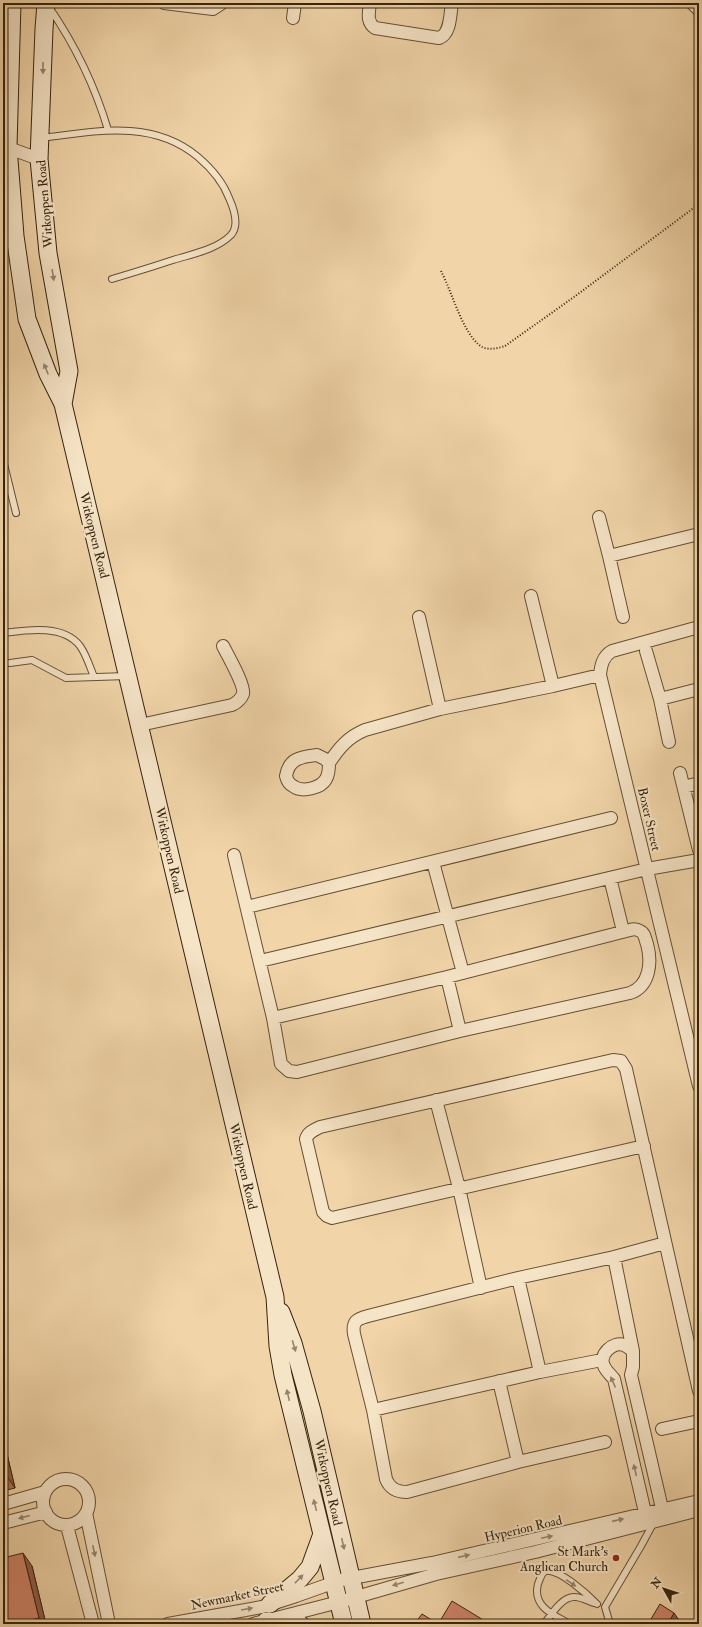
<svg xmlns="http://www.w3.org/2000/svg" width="702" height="1627" viewBox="0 0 702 1627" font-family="'IM FELL Double Pica',serif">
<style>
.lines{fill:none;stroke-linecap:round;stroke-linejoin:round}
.lane-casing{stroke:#655035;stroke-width:8}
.street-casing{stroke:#655035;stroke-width:14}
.secondary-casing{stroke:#36240e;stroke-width:19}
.path{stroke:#36240e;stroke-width:2;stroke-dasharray:1 2;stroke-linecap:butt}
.lane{stroke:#f6e4c7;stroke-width:6}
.street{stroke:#f6e4c7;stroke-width:12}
.secondary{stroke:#f6e4c7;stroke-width:17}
.wall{fill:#b27159;stroke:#36240e}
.shaded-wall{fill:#915c49;stroke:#36240e}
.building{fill:#cf8368;stroke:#36240e}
.oneway{fill:#96846a}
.poi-dot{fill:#8f2418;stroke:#f6e4c7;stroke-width:1.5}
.labels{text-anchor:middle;stroke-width:4;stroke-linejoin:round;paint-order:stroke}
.street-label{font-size:13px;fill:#36240e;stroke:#f6e4c7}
.poi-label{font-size:13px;fill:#36240e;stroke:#f6e4c7;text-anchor:end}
</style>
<rect width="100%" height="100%" fill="#f1d5a9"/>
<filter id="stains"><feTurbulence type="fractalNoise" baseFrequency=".005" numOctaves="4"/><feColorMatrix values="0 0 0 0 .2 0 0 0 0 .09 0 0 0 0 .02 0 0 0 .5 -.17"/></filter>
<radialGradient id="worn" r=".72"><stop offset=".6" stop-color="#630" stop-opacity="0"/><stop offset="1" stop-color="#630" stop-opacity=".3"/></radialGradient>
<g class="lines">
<defs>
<path id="lane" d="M49 7C75 45 95 86 108 130
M42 138C96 131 153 119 198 157 212 169 223 182 229 198 234 209 240 225 231 235 216 250 192 254 173 260 152 267 132 273 112 279
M3 460 16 513
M3 633C27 630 63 624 80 646 86 654 90 667 94 677
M10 663 32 660 66 678 127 676
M544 1624C551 1615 562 1596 575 1597 581 1597 588 1601 594 1603
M570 1624C554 1615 532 1607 538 1584 540 1579 541 1574 545 1571 559 1568 588 1595 597 1604
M610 1624 605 1607 641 1546 654 1522"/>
<path id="street" d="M164 3 213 9 222 3
M370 3C369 12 366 22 375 28L439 38C451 34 450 14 452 3
M692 3 699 10
M293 18 295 3
M3 146 39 159
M599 517 609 556 699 534
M609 556 623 617
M531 596 553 686
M419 617 440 709
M699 627 612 651C603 656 601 665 600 675L699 1086
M646 651 660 699
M140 725 232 705C236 703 241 699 243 694 245 685 228 656 223 646
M669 742 660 699 699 689
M317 755 325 759 329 763C329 768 329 774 326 779 321 788 302 793 293 786 289 784 287 780 286 776 289 758 301 757 317 755Z
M329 763C339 748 348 737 365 730L440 709 553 686 600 675
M680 773 699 850
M684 787 699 783
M234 855 273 1018 281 1064 289 1071 297 1072 460 1031 630 993C650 986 652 962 647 944 645 939 645 933 640 931 637 929 633 929 630 930L447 977 273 1018
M433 862 463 973
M610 878 623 931
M247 907 611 818
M260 961 647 869 699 860
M447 977 460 1031
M436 1100 459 1188 481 1288
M644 1146 332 1218 327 1216 323 1212 306 1139C308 1132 314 1130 320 1127L613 1060 621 1061 626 1069 699 1391
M614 1257 633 1351
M518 1278 540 1372
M499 1381 518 1462
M373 1410 540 1372 602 1360
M662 1429 699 1421
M605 1442 518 1462 407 1492C397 1492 390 1489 386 1479L373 1410 354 1334C352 1321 357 1319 368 1316L518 1278 614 1257 665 1243
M43 1502a23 23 0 1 1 46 0a23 23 0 1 1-46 0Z
M3 1504 45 1492
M86 1513 109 1624
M647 1521 614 1379C611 1375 606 1371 604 1366 598 1355 613 1341 624 1345 627 1346 630 1349 633 1351V1367L631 1375 664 1517
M3 1523 46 1512
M67 1526 93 1624
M168 1624 262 1607 296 1596 341 1580 432 1563 699 1501
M253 1624 339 1602 436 1574 535 1552 699 1510"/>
<path id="secondary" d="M12 3 8 147 15 236 27 319 48 374 63 404 275 1297 278 1346 283 1375 344 1624
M46 3 44 29 39 159 48 253 69 371 63 404
M281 1312 293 1343 312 1411 362 1624
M270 1604 300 1579 310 1567 322 1534
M266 1621 300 1624"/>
</defs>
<!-- lane casing -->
<use href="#lane" class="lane-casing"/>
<!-- street casing -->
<use href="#street" class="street-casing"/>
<!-- secondary casing -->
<use href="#secondary" class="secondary-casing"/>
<!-- path -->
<path class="path" d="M441 271C452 292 461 328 478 344 485 351 496 349 505 346L574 297 699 204"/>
<!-- lane -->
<use href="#lane" class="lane"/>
<!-- street -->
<use href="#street" class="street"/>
<!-- secondary -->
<use href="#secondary" class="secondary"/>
</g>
<!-- wall -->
<path class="wall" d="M3 1437 15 1488 3 1491Z
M32 1566 46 1624H3Z"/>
<!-- shaded-wall -->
<path class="shaded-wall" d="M3 1437 15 1488 6 1475 3 1463Z
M23 1553 32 1566 46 1624H43L39 1618Z
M674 1613 679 1620 677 1624H668Z"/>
<!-- building -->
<path class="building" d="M3 1463 6 1475H3Z
M23 1553 39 1618 13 1624H3V1558Z
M452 1601 490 1624H446L440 1621Z
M660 1604 674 1613 668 1624H648Z
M422 1614 438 1624H419L416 1622Z"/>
<!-- one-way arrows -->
<defs><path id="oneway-solid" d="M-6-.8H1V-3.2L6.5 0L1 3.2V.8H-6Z"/></defs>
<g class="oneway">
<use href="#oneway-solid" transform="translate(43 68) rotate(91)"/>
<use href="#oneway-solid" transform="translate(53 275) rotate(81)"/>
<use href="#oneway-solid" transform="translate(46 369) rotate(-112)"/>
<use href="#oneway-solid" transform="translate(294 1346) rotate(73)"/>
<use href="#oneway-solid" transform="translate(613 1382) rotate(-114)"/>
<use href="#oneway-solid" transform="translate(288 1395) rotate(-103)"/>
<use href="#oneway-solid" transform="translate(635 1470) rotate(-103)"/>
<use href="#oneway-solid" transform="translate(315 1505) rotate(-104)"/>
<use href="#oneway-solid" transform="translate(24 1517) rotate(165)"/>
<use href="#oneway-solid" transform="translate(618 1520) rotate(-13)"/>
<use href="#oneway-solid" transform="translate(547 1537) rotate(-12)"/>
<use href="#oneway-solid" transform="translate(343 1544) rotate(77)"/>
<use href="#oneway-solid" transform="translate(94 1551) rotate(78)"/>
<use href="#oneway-solid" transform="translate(464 1556) rotate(-13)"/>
<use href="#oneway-solid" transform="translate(299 1579) rotate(-46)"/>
<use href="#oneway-solid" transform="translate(571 1583) rotate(35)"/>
<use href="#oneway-solid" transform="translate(398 1584) rotate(164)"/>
<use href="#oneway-solid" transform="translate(247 1609) rotate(-10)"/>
</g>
<!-- markers -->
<circle class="poi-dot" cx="616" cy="1558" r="4"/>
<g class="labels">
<!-- street labels -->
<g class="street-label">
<text transform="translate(44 204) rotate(-95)" y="5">Witkoppen Road</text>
<text transform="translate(95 535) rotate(76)" y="5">Witkoppen Road</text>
<text transform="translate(650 819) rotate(77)" y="5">Boxer Street</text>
<text transform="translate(170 850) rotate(77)" y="5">Witkoppen Road</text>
<text transform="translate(244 1166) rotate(77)" y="5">Witkoppen Road</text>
<text transform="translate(329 1482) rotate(77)" y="5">Witkoppen Road</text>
<text transform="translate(523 1528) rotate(-13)" y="5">Hyperion Road</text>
<text transform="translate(237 1595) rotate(-12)" y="5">Newmarket Street</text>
</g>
<!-- poi labels -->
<g class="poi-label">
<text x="608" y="1556">St Mark's<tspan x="608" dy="15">Anglican Church</tspan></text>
</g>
</g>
<!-- margin -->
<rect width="702" height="1627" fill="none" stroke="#f1d5a9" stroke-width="16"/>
<rect x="4" y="4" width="694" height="1619" fill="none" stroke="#36240e" stroke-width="2"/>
<rect x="8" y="8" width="686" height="1611" fill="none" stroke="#36240e"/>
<!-- north arrow -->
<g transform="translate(664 1589) rotate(309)" stroke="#f6e4c7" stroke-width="3" paint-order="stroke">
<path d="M0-3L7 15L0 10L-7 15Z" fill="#36240e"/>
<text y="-6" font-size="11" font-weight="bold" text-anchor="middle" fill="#36240e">N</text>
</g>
<rect width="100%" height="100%" filter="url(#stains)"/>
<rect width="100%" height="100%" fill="url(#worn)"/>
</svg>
